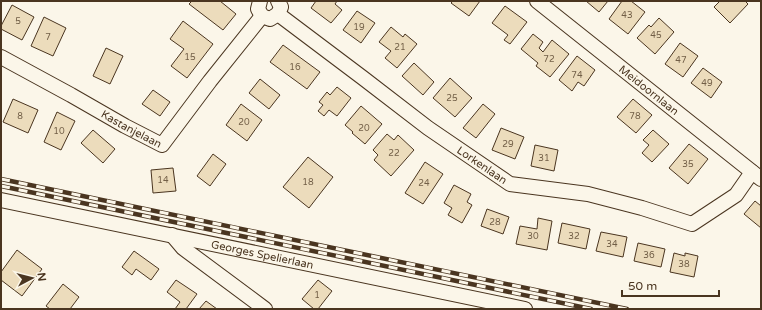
<svg xmlns="http://www.w3.org/2000/svg" width="762" height="310" viewBox="0 0 762 310" font-family="'Varela Round',sans-serif">
<style>
.building{fill:#ecdcbc;stroke:#4a3520}
.lines{fill:none;stroke-linecap:round;stroke-linejoin:round}
.minor-casing{stroke:#4a3520;stroke-width:16}
.minor{stroke:#fbf6e9;stroke-width:14}
.rail-casing{stroke:#4a3520;stroke-width:4.5}
.rail{stroke:#fbf6e9;stroke-width:3;stroke-dasharray:9;stroke-linecap:butt}
.labels{text-anchor:middle;stroke-width:3;stroke-linejoin:round;paint-order:stroke}
.number-label{font-size:9px;fill:#725f47}
.street-label{font-size:11px;fill:#4a3520;stroke:#fbf6e9}
</style>
<rect width="100%" height="100%" fill="#fbf6e9"/>
<!-- building -->
<path class="building" d="M192 1H220L236 14 223 30 189 4Z
M316 1H337L335 4 342 10 331 23 311 8Z
M453 1H480L469 16 451 3Z
M586 1H608L599 12Z
M622 1H631L645 12 628 34 609 19Z
M720 1H745L748 4 730 23 714 7Z
M12 5 34 17 22 40 1 29V26Z
M505 6 527 22 510 44 504 40 508 35 492 23Z
M357 11 375 23 361 43 343 30Z
M44 17 66 28 53 56 31 46Z
M659 18 674 32 655 54 637 38 649 25 651 27Z
M183 21 213 44 187 78 171 66 184 49 170 39Z
M391 27 403 37 405 34 417 44 397 68 385 58 391 51 379 42Z
M533 34 543 42 539 48 543 52 552 40 569 54 550 77 536 66 538 63 521 49Z
M680 43 698 56 683 77 665 64Z
M283 45 320 72 307 89 270 62Z
M106 48 123 56 110 84 93 76Z
M577 56 595 70 584 86 578 82 572 91 559 80Z
M414 63 434 82 423 95 402 76Z
M703 68 722 82 711 98 691 83Z
M450 78 472 98 455 117 433 98Z
M260 79 280 95 269 109 249 93Z
M337 87 351 98 337 116 329 110 324 116 318 111 323 105 319 102 327 92 330 95Z
M153 90 170 102 160 116 142 104Z
M13 99 38 110 28 133 3 122Z
M633 99 652 115 636 133 617 117Z
M241 104 262 120 247 141 226 125Z
M483 104 495 114 476 138 463 128Z
M361 106 382 124 365 144 352 133 353 132 345 125Z
M57 112 75 121 61 150 44 142Z
M501 128 524 137 515 159 492 150Z
M93 130 115 149 103 163 81 143Z
M653 130 669 144 652 162 642 153 649 145 643 140Z
M387 134 394 140 398 135 414 150 391 176 374 160 378 155 373 150Z
M689 144 708 159 688 184 669 168Z
M535 145 558 150 554 171 531 166Z
M213 154 226 164 210 186 197 176Z
M308 157 333 177 309 208 283 187Z
M425 162 443 174 423 204 405 193Z
M173 168 176 191 153 193 151 170Z
M454 185 471 194 467 202 472 205 462 223 448 215 452 208 444 203Z
M755 201 761 206V228L744 214Z
M487 209 509 217 503 234 481 226Z
M538 218 552 221 547 250 516 244 520 226 537 229Z
M562 223 590 229 586 249 558 243Z
M601 232 627 237 623 257 596 251Z
M638 243 665 249 661 267 634 261Z
M17 250 42 269 22 296 1 280V272Z
M134 251 159 269 151 280 136 269 132 275 122 267Z
M674 253 685 256V253L698 256 694 277 670 272Z
M176 280 197 294 186 309H175L180 302 167 292Z
M318 280 332 291 318 309H314L302 299Z
M63 284 79 297 70 309H50L46 306Z
M206 301 217 309H199Z"/>
<g class="lines">
<defs>
<g id="minor">
<path d="M260 1 258 9 262 16 270 19 278 14 281 7 278 1"/>
<path id="s1" d="M537 1 761 179"/>
<path id="s2" d="M278 14 363 78 428 128 510 184 588 194 642 208 692 224 736 195 752 172"/>
<path id="s3" d="M1 57 71 95 125 126 162 145 210 81 262 16"/>
<path id="s4" d="M1 200 525 309"/>
<path d="M172 235 183 248 265 309"/>
</g>
</defs>
<!-- minor casing -->
<use href="#minor" class="minor-casing"/>
<!-- minor -->
<use href="#minor" class="minor"/>
<defs>
<path id="rail" d="M1 179 627 309
M1 186 591 309"/>
</defs>
<!-- rail casing -->
<use href="#rail" class="rail-casing"/>
<!-- rail -->
<use href="#rail" class="rail"/>
</g>
<g class="labels">
<!-- number labels -->
<g class="number-label">
<text x="627" y="18">43</text>
<text x="18" y="24">5</text>
<text x="359" y="30">19</text>
<text x="656" y="38">45</text>
<text x="48" y="40">7</text>
<text x="400" y="50">21</text>
<text x="190" y="60">15</text>
<text x="549" y="62">72</text>
<text x="681" y="63">47</text>
<text x="295" y="70">16</text>
<text x="577" y="78">74</text>
<text x="707" y="86">49</text>
<text x="452" y="101">25</text>
<text x="20" y="119">8</text>
<text x="635" y="119">78</text>
<text x="244" y="125">20</text>
<text x="364" y="131">20</text>
<text x="59" y="134">10</text>
<text x="508" y="147">29</text>
<text x="394" y="156">22</text>
<text x="544" y="161">31</text>
<text x="688" y="167">35</text>
<text x="163" y="183">14</text>
<text x="308" y="185">18</text>
<text x="424" y="186">24</text>
<text x="495" y="225">28</text>
<text x="533" y="239">30</text>
<text x="574" y="239">32</text>
<text x="612" y="247">34</text>
<text x="649" y="258">36</text>
<text x="684" y="267">38</text>
<text x="317" y="298">1</text>
</g>
<!-- street labels -->
<g class="street-label">
<text dy="4" stroke="none"><textPath href="#s1" startOffset="143">Meidoornlaan</textPath></text>
<text dy="4" stroke="none"><textPath href="#s3" startOffset="149">Kastanjelaan</textPath></text>
<text dy="4" stroke="none"><textPath href="#s2" startOffset="254">Lorkenlaan</textPath></text>
<text dy="4" stroke="none"><textPath href="#s4" startOffset="267">Georges Spelierlaan</textPath></text>
</g>
</g>
<!-- border -->
<rect width="762" height="310" fill="none" stroke="#4a3520" stroke-width="4"/>
<!-- north arrow -->
<g transform="translate(32 278) rotate(83)" stroke="#fbf6e9" stroke-width="3" paint-order="stroke">
<path d="M0-3L7 15L0 10L-7 15Z" fill="#4a3520"/>
<text y="-6" font-size="11" font-weight="bold" text-anchor="middle" fill="#4a3520">N</text>
</g>
<!-- scale -->
<path d="M622 290v6h97v-6" fill="none" stroke="#4a3520" stroke-width="2"/>
<text x="628" y="290" font-size="12" fill="#4a3520" stroke="#fbf6e9" stroke-width="3" paint-order="stroke">50 m</text>
</svg>
